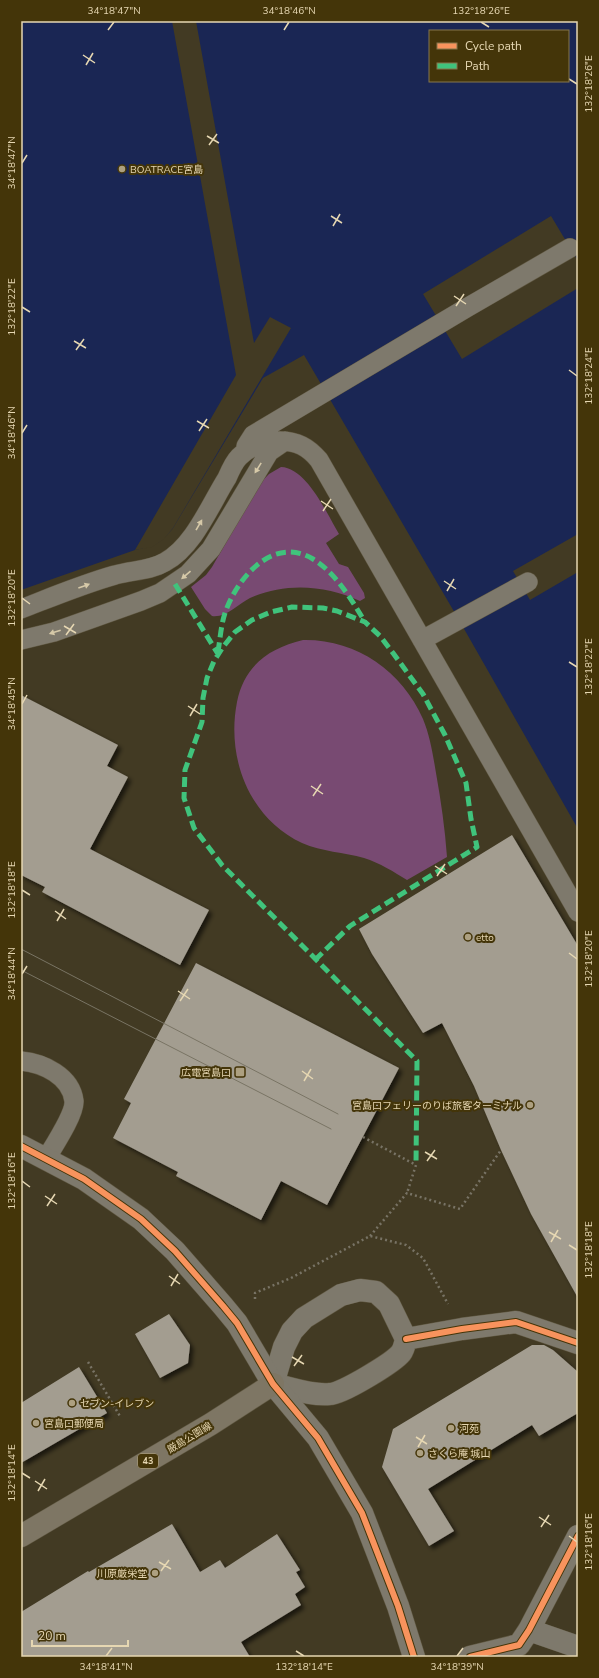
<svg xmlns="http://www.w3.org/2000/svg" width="599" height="1678" viewBox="0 0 599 1678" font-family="'Nunito Sans','Noto Sans JP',sans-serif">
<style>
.green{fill:#784a72}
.water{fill:#1a2654;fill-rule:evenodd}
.pier{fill:#423a23}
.building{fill:#a39d90;filter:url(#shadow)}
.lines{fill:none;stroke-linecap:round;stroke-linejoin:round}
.service-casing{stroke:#605842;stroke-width:20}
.minor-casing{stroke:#605842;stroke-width:23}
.tertiary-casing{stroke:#605842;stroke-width:23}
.primary-casing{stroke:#605842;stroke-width:23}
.path{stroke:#787365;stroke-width:2.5;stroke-dasharray:2 3;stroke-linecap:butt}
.service{stroke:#7e796c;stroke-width:19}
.minor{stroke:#7e796c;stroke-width:22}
.tertiary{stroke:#7e796c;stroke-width:22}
.primary{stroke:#7e7664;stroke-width:22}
.tram{stroke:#797464;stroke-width:1}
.quiet{stroke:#40c37c;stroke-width:5;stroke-dasharray:10 5;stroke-linecap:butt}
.cycleway-casing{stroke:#443509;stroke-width:8}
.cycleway{stroke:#f8935d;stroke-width:6}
.oneway{fill:#d6c9a8}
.ticks{fill:none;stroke:#e6d7b2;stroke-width:1.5}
.poi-dot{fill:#ada080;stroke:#443509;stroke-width:1.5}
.labels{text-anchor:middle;stroke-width:4;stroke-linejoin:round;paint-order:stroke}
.shield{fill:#443509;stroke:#b5a67f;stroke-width:1}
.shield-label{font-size:9px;font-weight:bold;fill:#e6d7b2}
.poi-label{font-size:10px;fill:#e6d7b2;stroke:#443509;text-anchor:start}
.street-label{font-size:10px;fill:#e6d7b2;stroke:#443509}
.neatline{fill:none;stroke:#e6d7b2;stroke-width:1.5}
.ticks-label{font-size:10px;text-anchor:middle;fill:#e6d7b2}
</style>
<defs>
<filter id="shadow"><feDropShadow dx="3.5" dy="3.5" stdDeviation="2" flood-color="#0009"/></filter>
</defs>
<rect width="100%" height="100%" fill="#423a23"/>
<!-- green -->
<path class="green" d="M281 467C307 468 327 514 339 534L326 543 339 564 348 567 364 593 365 598 360 601C326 585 285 582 250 598 238 604 226 618 212 616L205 609 191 587 206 575 212 567 260 483 269 474Z
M303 640C356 639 402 671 423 719 430 736 433 755 436 773 441 801 445 829 447 857L407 880C394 872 380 863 364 858 344 852 322 852 302 843 249 818 226 758 237 702 244 666 269 648 303 640Z"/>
<!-- water -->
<path class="water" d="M21 21H578V829L459 620 304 355 263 378 173 528C161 543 154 546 135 550L21 590ZM430 31H568V81H430Z"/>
<!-- pier -->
<path class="pier" d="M172 21H196L254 343 270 317 291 328 173 528 164 539 152 547 135 550 236 375Z
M551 216 578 261V288L462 359 423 294Z
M578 534V572L530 600 513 571Z"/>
<!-- building -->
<path class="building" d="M21 695 118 745 107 766 128 777 90 849 209 910 180 965 42 892 45 887 21 875Z
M512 835 578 946V1298L531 1214 501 1150 474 1086 442 1023 423 1033 372 954 359 929Z
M196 963 399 1068 327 1205 281 1181 261 1220 176 1176 178 1172 113 1138 131 1103 124 1099Z
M169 1314 190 1345 188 1363 160 1378 135 1334Z
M532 1345H544L553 1350 578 1372V1413L539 1436 532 1425 428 1489 454 1531 429 1546 382 1467 393 1429Z
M79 1367 107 1413 21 1463V1403Z
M172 1524 200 1572 220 1560 225 1568 277 1534 300 1570 296 1572 305 1587 295 1594 301 1605 241 1642 250 1657H21V1612L88 1571 89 1572Z"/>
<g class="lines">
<defs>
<path id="service" d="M246 446 253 435 468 307 570 248
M21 609C52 597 83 584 115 575 131 570 150 571 165 562 194 546 210 505 227 478 230 471 234 462 239 457 250 446 264 441 280 441 297 441 308 447 319 460L578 912
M21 640 54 632 141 601 160 593 188 574 211 549 269 452 285 441
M422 640 528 582
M21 1061C43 1063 71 1076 74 1101 75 1114 53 1147 46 1159"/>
<path id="minor" d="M360 1290 376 1292 389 1304 406 1339C405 1343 404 1349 401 1353 394 1362 342 1394 330 1394 312 1396 291 1388 273 1384L284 1347 292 1331 304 1318 341 1295Z
M406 1339 462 1329 516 1322 578 1343
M529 1630 578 1647
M470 1657 519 1645 529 1630 578 1536"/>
<path id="tertiary" d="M21 1146 84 1179 141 1219 175 1251 223 1306 237 1323 273 1384 318 1438 362 1513 398 1606 414 1657"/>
<path id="primary" d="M21 1536 211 1424 273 1384"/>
</defs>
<!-- service casing -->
<use href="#service" class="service-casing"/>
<!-- minor casing -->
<use href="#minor" class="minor-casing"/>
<!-- tertiary casing -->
<use href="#tertiary" class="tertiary-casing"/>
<!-- primary casing -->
<use href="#primary" class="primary-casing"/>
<!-- path -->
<path class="path" d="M363 1137 416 1165 407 1193
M370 1236 407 1193 460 1209 501 1150
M255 1299V1293L291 1278 370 1236 406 1245 423 1258 448 1304
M88 1362 121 1418"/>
<!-- service -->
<use href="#service" class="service"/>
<!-- minor -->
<use href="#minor" class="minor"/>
<!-- tertiary -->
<use href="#tertiary" class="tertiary"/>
<!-- primary -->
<use href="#primary" class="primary"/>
<!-- tram -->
<path class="tram" d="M21 949 338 1114
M21 970 331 1129"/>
<!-- quiet -->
<path class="quiet" d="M175 584 218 654
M218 652C220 640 221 625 225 613 237 578 273 535 313 559 336 573 351 599 365 622
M315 960 350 926 477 847 471 819 466 783 445 735 423 694 393 653 380 636 365 622 337 611 323 608 292 607 271 612 252 620 235 632 223 647 214 661 207 678 203 698 202 722 185 770 184 798 194 828 222 865 417 1061 416 1165"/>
<defs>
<path id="cycleway" d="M21 1146 84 1179 141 1219 175 1251 223 1306 237 1323 273 1384 318 1438 362 1513 398 1606 414 1657
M406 1339 462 1329 516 1322 578 1343
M470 1657 519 1645 529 1630 578 1536"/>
</defs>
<!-- cycleway casing -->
<use href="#cycleway" class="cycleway-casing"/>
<!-- cycleway -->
<use href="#cycleway" class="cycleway"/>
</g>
<!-- one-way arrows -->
<defs><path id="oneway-solid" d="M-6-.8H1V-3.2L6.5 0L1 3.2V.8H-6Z"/></defs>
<g class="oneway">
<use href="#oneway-solid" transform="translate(258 468) rotate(122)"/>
<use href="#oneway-solid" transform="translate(199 525) rotate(-60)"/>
<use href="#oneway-solid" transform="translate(186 575) rotate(139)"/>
<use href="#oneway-solid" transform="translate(84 586) rotate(-20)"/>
<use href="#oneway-solid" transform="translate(55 632) rotate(162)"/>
</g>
<!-- ticks -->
<path class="ticks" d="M481 22 489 27M108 30 114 22M284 30 289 22M83 55 95 63M86 65 93 53M569 79 577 84M207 136 219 143M209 145 217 134M22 163 27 155M331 216 342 223M333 226 340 214M454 296 466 304M456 306 464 294M22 307 30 312M74 341 86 348M76 350 84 339M569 370 577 376M197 421 209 428M199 431 207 419M22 433 27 425M321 501 333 509M323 511 331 499M444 581 456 589M447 591 454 579M22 598 30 604M64 626 76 633M66 635 74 624M569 662 577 667M22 704 27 695M188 706 200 714M190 716 197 704M311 786 323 794M313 796 321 784M435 866 447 874M437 876 445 864M22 890 30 895M55 911 66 919M57 921 64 909M569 953 577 959M22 974 27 966M178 991 190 999M180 1001 188 989M302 1071 313 1079M304 1081 311 1069M425 1152 437 1159M427 1161 435 1150M22 1181 30 1187M45 1196 57 1204M47 1206 55 1194M549 1232 561 1239M551 1242 558 1230M569 1245 577 1250M169 1276 180 1284M171 1286 178 1274M292 1357 304 1364M294 1366 302 1355M416 1437 427 1444M418 1447 425 1435M22 1473 30 1478M35 1481 47 1489M38 1491 45 1479M539 1517 551 1525M541 1527 549 1515M569 1536 577 1542M159 1562 171 1569M161 1571 169 1560M296 1651 304 1656M106 1656 112 1648M457 1656 463 1648"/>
<!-- markers -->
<g class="poi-dot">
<circle cx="122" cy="169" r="4"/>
<circle cx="468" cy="937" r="4"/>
<rect x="235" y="1067" width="10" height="10" rx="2"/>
<circle cx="530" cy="1105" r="4"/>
<circle cx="72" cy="1403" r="4"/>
<circle cx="36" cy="1423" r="4"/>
<circle cx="451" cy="1428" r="4"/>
<circle cx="420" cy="1453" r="4"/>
<circle cx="155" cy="1573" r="4"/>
</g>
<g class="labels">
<!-- shield labels -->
<rect class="shield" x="138" y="1454" width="20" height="14" rx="3"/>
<g class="shield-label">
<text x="148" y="1464">43</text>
</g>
<!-- poi labels -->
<g class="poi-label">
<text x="130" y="173">BOATRACE宮島</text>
<text x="476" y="941">etto</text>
<text x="231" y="1076" text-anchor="end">広電宮島口</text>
<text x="522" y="1109" text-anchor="end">宮島口フェリーのりば旅客ターミナル</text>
<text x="80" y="1407">セブン-イレブン</text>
<text x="44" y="1427">宮島口郵便局</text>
<text x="459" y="1432">河苑</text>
<text x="428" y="1457">さくら庵 城山</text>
<text x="147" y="1577" text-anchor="end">川原厳栄堂</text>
</g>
<!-- street labels -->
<g class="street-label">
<text transform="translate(189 1437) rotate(-31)" y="4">厳島公園線</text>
</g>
</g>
<!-- border -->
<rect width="599" height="1678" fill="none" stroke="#443509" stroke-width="44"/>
<!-- legend -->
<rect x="429" y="30" width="140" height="52" fill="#443509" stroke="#85764d"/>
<rect x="437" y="43" width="20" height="6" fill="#f8935d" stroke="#85764d"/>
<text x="465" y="50" font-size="12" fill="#e6d7b2">Cycle path</text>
<rect x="437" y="63" width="20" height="6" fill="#40c37c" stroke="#85764d"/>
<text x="465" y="70" font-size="12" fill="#e6d7b2">Path</text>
<!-- scale -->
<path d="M32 1640v6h96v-6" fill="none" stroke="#e6d7b2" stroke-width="2"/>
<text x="38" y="1640" font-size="12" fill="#e6d7b2" stroke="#443509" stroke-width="3" paint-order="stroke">20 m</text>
<rect x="22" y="22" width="555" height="1634" class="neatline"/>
<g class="ticks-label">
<text x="114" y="14">34°18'47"N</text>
<text x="289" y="14">34°18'46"N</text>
<text x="481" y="14">132°18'26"E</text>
<text transform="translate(588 84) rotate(-90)" y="4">132°18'26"E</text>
<text transform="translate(11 163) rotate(-90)" y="4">34°18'47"N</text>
<text transform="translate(11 307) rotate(-90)" y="4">132°18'22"E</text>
<text transform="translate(588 376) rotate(-90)" y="4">132°18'24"E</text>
<text transform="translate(11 433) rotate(-90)" y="4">34°18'46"N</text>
<text transform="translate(11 598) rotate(-90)" y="4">132°18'20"E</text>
<text transform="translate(588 667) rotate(-90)" y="4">132°18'22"E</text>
<text transform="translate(11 704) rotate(-90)" y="4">34°18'45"N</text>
<text transform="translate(11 890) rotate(-90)" y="4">132°18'18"E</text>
<text transform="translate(588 959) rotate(-90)" y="4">132°18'20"E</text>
<text transform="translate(11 974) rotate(-90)" y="4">34°18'44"N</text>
<text transform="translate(11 1181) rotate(-90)" y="4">132°18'16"E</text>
<text transform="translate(588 1250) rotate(-90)" y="4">132°18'18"E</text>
<text transform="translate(11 1473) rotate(-90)" y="4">132°18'14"E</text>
<text transform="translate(588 1542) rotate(-90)" y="4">132°18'16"E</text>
<text x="106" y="1670">34°18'41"N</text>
<text x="304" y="1670">132°18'14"E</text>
<text x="457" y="1670">34°18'39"N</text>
</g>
</svg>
